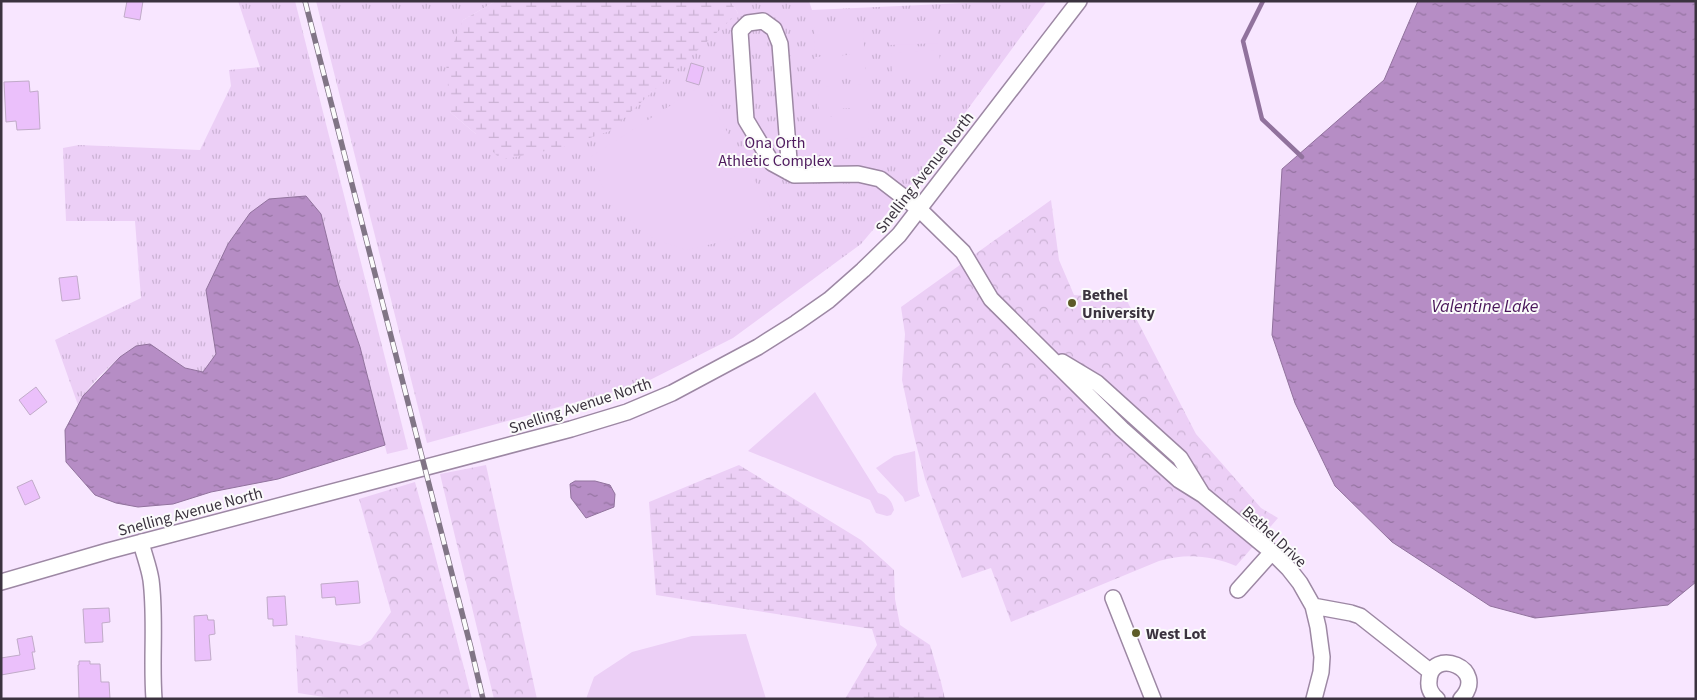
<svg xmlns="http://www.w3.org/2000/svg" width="1697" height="700" viewBox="0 0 1697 700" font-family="'Source Sans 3',sans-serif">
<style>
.grass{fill:url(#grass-tufts)}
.forest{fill:url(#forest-crowns)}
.wetland{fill:url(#wetland-marsh)}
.garden{fill:#eccff6}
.water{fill:url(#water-ripples);stroke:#91729d}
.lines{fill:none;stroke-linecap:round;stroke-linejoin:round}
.stream{stroke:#91729d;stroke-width:4.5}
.building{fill:#ebc0fb;stroke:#c1abc9}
.minor-casing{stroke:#9d88a4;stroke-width:18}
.minor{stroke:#fff;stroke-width:15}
.rail-casing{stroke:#817586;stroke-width:5.5}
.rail{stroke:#fbfbfb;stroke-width:4;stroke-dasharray:11;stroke-linecap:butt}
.poi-dot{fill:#5d5b28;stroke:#fbfbfb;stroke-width:2}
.labels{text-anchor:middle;stroke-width:4;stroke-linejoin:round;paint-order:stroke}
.park-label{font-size:16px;fill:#4d195d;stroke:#fbfbfb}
.street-label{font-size:16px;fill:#3b333f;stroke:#fbfbfb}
.poi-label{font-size:16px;font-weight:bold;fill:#3b333f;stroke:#fbfbfb;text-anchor:start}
.water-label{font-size:18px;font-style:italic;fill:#491559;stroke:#fbfbfb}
</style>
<defs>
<pattern id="grass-tufts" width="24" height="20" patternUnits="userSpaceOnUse" patternTransform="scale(1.25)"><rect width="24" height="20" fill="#eccff6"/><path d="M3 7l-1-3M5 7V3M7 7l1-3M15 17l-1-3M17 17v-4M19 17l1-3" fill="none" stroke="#cbb2d4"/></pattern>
<pattern id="forest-crowns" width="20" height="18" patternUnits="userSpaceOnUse" patternTransform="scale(1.25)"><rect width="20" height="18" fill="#eccff6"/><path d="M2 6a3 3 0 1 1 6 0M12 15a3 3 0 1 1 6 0" fill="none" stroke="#cbb2d4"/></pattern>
<pattern id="wetland-marsh" width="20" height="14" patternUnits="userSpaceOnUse" patternTransform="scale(1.25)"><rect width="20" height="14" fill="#eccff6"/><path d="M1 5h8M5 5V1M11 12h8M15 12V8" fill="none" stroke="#cbb2d4"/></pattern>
<pattern id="water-ripples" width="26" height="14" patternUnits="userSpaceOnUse" patternTransform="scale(1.25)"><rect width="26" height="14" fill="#b68dc5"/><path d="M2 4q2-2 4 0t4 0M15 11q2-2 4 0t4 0" fill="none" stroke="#9574a1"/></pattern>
</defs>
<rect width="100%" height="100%" fill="#f8e6ff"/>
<!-- grass -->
<path class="grass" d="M238 1H295L408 449 387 454 360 347 338 283 206 290 216 354 203 372 185 368 168 356 136 346C116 359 89 383 78 405L55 340 141 298 135 221H66L63 148 79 145 200 150 231 86 229 70 260 67Z
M316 1H496L463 20 450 112 476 134 738 13 730 1H809L812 10 1008 1H1047L924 169 861 244 733 338 642 384 427 443Z"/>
<!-- forest -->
<path class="forest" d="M1051 200 1059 260 1074 295 1126 299 1196 434 1261 508 1278 518 1236 566C1211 555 1185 553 1159 561L1011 622 991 568 962 578 925 479 914 436 902 380 905 334 901 307Z
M486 465 537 699H494L440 474Z
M415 482 434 551 472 699H337L298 693 295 635 360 646 371 640 391 612 359 499Z"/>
<!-- wetland -->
<path class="wetland" d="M496 1H730L738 13 610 131 560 148 501 160 476 134 450 112 446 62 463 20Z
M739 465 861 540 894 570 895 599 900 625 930 645 941 682 945 699H845L877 645 872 629 656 595 649 502Z"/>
<!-- garden -->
<path class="garden" d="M937 20 939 43 890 45 889 23Z
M863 24 864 47 815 50 814 27Z
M939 50 941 73 892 76 891 53Z
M864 54 866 77 817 80 815 57Z
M866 84 868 107 819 110 818 87Z
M701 86 774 214 729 240 686 250 654 239 610 204 590 157Z
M868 114 869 137 821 140 819 117Z
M815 392 878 493C888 495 892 501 894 510L891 515 887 516 876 513 870 500 748 451Z
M915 451 918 491 920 496 905 502 903 497 876 468 894 456Z
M746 634 766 699H586L594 677 632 652 692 636Z"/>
<!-- water -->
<path class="water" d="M1418 1H1696V582L1668 605 1535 618 1490 606 1392 542 1335 486 1295 403 1272 335 1282 169 1384 80Z
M306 196 321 214 338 283 360 347 385 445 278 479 211 492 173 504 138 507 116 503 95 495 66 462 65 430 83 396 120 357 136 346 150 344 185 368 203 372 216 354 206 290 228 244 250 213 269 199Z
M575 481H595L610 485 615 494 614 507 586 518 571 498 570 484Z"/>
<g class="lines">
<!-- stream -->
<path class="stream" d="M1263 1 1243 41 1262 119 1302 157"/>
</g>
<!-- building -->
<path class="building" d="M127 1H143L140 20 124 17Z
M691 63 704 67 699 85 686 81Z
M29 81 30 92 38 91 40 129 17 130 16 121 6 122 4 82Z
M77 276 80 299 62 301 59 278Z
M36 387 47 402 30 415 19 400Z
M32 480 40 498 25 505 17 487Z
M358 581 360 603 336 605 335 597 322 598 321 584Z
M285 596 287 625 273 626V619H268L267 597Z
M109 608 110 622 102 623 103 642 85 643 83 609Z
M207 615 208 620H214L215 634 209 635 211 660 195 661 194 616Z
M32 636 35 652H32L35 669 1 675V658L20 655 17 639Z
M79 661H90V664H100L101 682H109L110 699H79L78 665H79Z"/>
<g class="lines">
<defs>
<path id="minor" d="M788 172 789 160 780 44 774 29 763 21 748 23 740 31 746 120 772 163 794 175 858 174 880 179 919 209 963 252 991 299 1122 429 1179 480 1203 495 1272 552 1289 569 1300 583 1313 606 1318 627 1322 657 1321 672 1314 699
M1062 362 1097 383 1180 458 1202 494
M141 542C144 555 149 567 151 580 156 619 151 659 154 699
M1 582 108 551 571 429 627 412 672 393 758 347 796 323 829 300 863 270 899 235 1079 1
M1238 590 1272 552
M1113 598 1153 699
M1313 606 1351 613 1360 616 1431 672
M1437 699C1431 694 1428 689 1429 681 1430 646 1490 668 1461 699"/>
</defs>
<!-- minor casing -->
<use href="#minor" class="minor-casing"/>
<!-- minor -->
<use href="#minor" class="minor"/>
<defs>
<path id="rail" d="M305 1 471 648 483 699"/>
</defs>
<!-- rail casing -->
<use href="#rail" class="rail-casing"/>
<!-- rail -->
<use href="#rail" class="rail"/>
</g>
<!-- markers -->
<g class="poi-dot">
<circle cx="1072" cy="303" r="5"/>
<circle cx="1136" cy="633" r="5"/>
</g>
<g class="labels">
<!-- park labels -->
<g class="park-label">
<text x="775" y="148">Ona Orth<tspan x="775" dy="18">Athletic Complex</tspan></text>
</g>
<!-- street labels -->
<g class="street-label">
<text transform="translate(924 172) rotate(-52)" y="6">Snelling Avenue North</text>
<text transform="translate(580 405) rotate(-18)" y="6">Snelling Avenue North</text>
<text transform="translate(190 511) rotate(-15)" y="6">Snelling Avenue North</text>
<text transform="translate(1275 536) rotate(43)" y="6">Bethel Drive</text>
</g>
<!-- poi labels -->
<g class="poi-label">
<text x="1082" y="300">Bethel<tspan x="1082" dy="18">University</tspan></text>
<text x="1146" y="639">West Lot</text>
</g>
<!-- water labels -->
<g class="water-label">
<text x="1485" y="312">Valentine Lake</text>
</g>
</g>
<!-- border -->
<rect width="1697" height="700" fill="none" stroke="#3b333f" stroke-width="5"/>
</svg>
